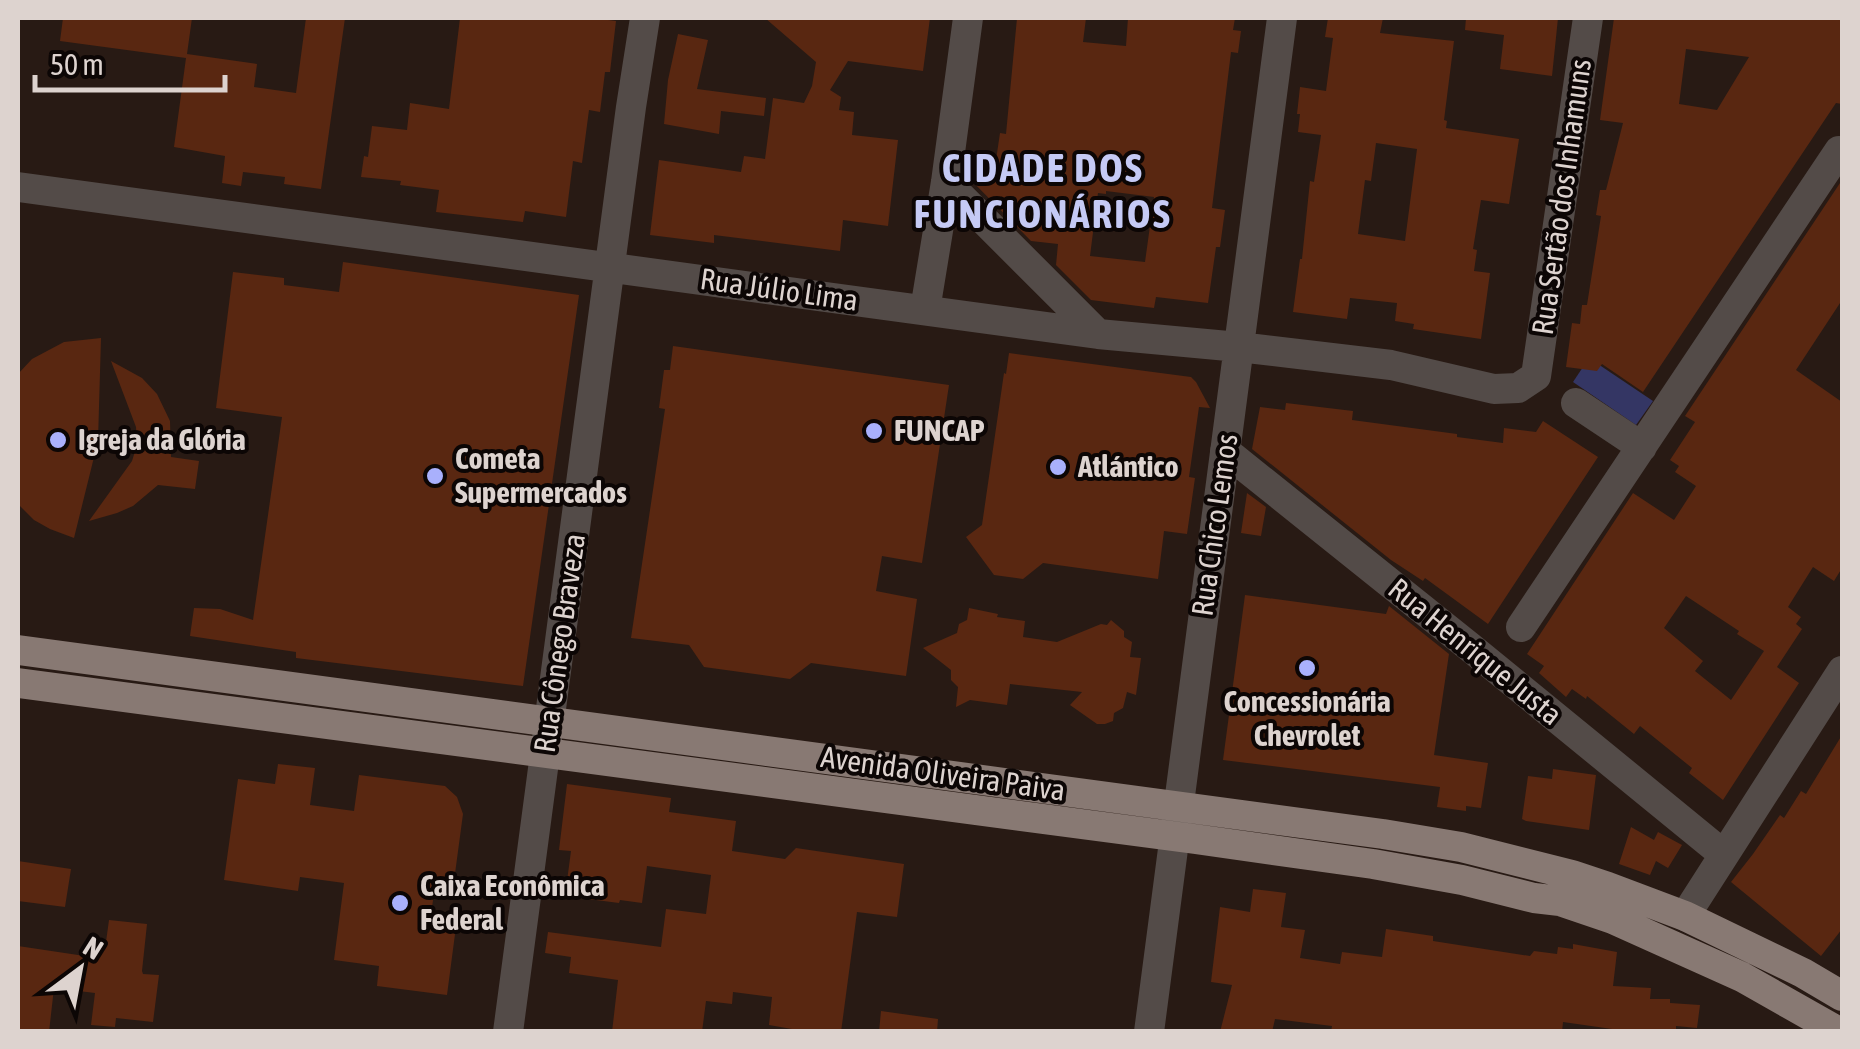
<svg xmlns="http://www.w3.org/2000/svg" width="1860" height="1049" viewBox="0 0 1860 1049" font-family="'Asap Condensed',sans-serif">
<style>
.green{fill:#343664}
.building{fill:#592711;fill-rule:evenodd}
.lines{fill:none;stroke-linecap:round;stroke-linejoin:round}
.minor{stroke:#534b48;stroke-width:30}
.major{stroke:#887973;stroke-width:30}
.poi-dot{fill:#a9b0fc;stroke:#0c0605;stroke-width:4}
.labels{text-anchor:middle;stroke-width:8;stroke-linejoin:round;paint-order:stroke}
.street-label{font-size:30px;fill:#ddd3cf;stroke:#0c0605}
.poi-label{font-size:30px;font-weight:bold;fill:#ddd3cf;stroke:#0c0605;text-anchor:start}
.district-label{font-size:40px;font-weight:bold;letter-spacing:2.5px;fill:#c5caf5;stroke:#0c0605}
</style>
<rect width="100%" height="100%" fill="#281a14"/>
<!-- green -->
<path class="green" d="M1589 358 1653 401 1636 425 1573 382Z"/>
<!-- building -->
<path class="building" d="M63 18H192L187 54 257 64 254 87 296 93 306 18H345L321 189 284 184 285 177 243 172 241 186 222 183 225 156 174 147 186 58 60 41Z
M460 18H593L616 21 610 72H605L600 112 589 110 582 163 573 161 566 217 525 211 523 222 436 212 439 190 400 185 401 181 361 177 364 156 368 157 372 126 407 130 410 103 449 109Z
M765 18H930L923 71 848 61 830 90 841 97 839 110 854 112 852 135 898 140 888 226 843 220 840 251 714 235V243L650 235 659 160 741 172 744 156 765 159 773 98 804 103 812 86 816 62Z
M1017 18H1086L1083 42 1126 46 1128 18H1235L1233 30 1241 31 1238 53 1231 52 1212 208 1225 210 1220 247H1216L1208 303 1156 297 1154 308 1091 300 1056 265 1058 244 1031 241 967 176 993 180 1000 133 1006 134ZM1106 191 1154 197 1145 262 1090 256 1098 193 1106 194Z
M1328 18H1383L1380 33 1454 41 1444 120 1447 121 1446 128 1519 139 1509 204 1481 200 1473 249 1477 250 1474 271 1490 273 1481 339 1413 329 1414 324 1395 321 1397 303 1350 298 1347 319 1293 312 1300 259H1302L1310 181 1314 182 1321 135 1298 132 1300 114H1297L1300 87 1326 91 1333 38 1325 37ZM1376 143 1417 149 1405 241 1358 234 1365 180 1371 181Z
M1466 18H1558L1552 76 1500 69 1504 35 1465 30Z
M1614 18H1842V104L1836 103 1643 392 1602 364 1597 371 1566 367 1572 323 1580 324 1582 305H1587L1601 216 1596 215 1600 190H1606L1623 123 1600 120ZM1686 49 1749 57 1717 110 1679 104Z
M678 34 708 40 697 89 766 98 764 116 721 111 719 134 664 124 668 80Z
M1842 180V300L1796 370 1842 402V568L1834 581 1813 567 1788 607 1801 617 1796 624 1802 629 1777 667 1799 683 1723 800 1689 773 1692 768 1640 726 1634 734 1587 696 1586 699 1572 689 1566 697 1539 673 1544 666 1527 654 1633 493 1674 520 1696 486 1675 472 1679 466 1670 460 1695 422 1685 416ZM1686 596 1739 631 1737 634 1764 651 1731 700 1695 671 1703 661 1664 628Z
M343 262 579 295 523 686 296 658V652L190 636 194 608 220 609 253 620 282 417 216 408 233 272 284 278V285L339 292Z
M101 338 98 441 74 538 50 529 34 520 18 504V374L32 359 64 342Z
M673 346 949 385 922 563 882 556 876 591 917 599 906 676 811 663 790 679 704 667 689 645 631 638 665 409 659 408 664 370H670Z
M1009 353 1191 377 1196 382 1210 408 1199 407 1189 477 1195 478 1187 534 1164 531 1158 579 1043 563 1023 579 994 575 966 537 982 525 1004 373 1006 374Z
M111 361 142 378 157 394 170 421 171 457 199 461 195 489 158 485 133 506 117 513 89 521 132 461 137 445 136 427Z
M1286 403 1353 411 1352 420 1457 434V437L1503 443 1504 428 1536 432 1543 421 1598 457 1488 624 1425 578 1423 581 1391 560 1252 449 1260 407 1285 410Z
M1247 493 1266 507 1261 536 1241 533Z
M1245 595 1386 614 1389 606 1449 654 1434 755 1488 763 1481 808 1466 806V811L1437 807 1440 787 1223 760Z
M969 608 998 614 997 617 1025 621 1023 637 1057 642 1101 624 1107 625 1111 620 1124 631V637L1132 642 1130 657 1141 658 1136 695 1127 692 1123 708 1114 713 1113 721 1105 724H1097L1070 705 1082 692 1010 684 1007 705 970 700 956 707 958 687 951 680V670L923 648 957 633 959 624 967 620Z
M1842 735V929L1821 956 1731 882 1753 854 1780 815 1784 818 1801 791 1806 794Z
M278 764 315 768 310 805 354 811 359 775 445 786 457 797 463 814 454 881 436 878 431 915 457 919 447 995 377 986 379 966 334 960 344 883 300 877 298 891 224 880 238 779 275 784Z
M1553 769 1596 775 1589 830 1526 821 1522 819 1528 776 1552 779Z
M567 784 671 798 669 812 736 821 732 851 785 859 796 848 904 864 897 917 857 912 841 1032H809L769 1025 772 997 733 992 732 1004 706 1001 702 1032H612L618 980 569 973 571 957 545 953 548 932 661 947 666 909 706 914 711 875 647 866 642 903 620 900 619 903 565 896 571 851 559 850Z
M1631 827 1654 840 1658 832 1682 845 1668 868 1656 861 1650 875 1619 864Z
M18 861 71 869 65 907 18 901Z
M1253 889 1286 893 1281 927 1305 930 1300 958 1340 964 1342 952 1382 957 1386 929 1433 936V941L1530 956 1534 951 1557 954 1558 947 1573 949V944L1617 952 1613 986 1651 988 1650 999H1670V1003L1700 1005 1697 1028 1676 1026V1030L1669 1029V1032H1633L1563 1022 1562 1032H1331L1332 1026 1275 1019 1272 1032H1220L1232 985 1211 982 1220 907 1250 912Z
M109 920 147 924 142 971 143 974 159 975 153 1022 116 1018 115 1027 91 1025 95 993 54 988 49 1032H18V946L98 958 100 948 105 949Z
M881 1011 938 1019 937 1032H879Z"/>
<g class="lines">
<!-- minor -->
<path class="minor" d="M946 182 1098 334
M18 187 1098 334 1239 347 1391 365 1494 389 1518 388 1536 376
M925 310 946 182 968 18
M1536 376 1588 18
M1576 403 1642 447
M1225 451 1471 648 1723 854
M1521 627 1839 151
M1685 916 1842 671
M508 1032 631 107 645 18
M1149 1032 1282 18"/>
<!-- major -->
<path class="major" d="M18 650 1383 834 1461 847 1572 875 1608 887 1685 916 1803 973 1842 996
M18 683 1195 839 1373 864 1462 880 1534 898 1560 901 1613 919 1742 977 1839 1032"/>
</g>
<!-- markers -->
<g class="poi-dot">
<circle cx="874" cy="431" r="10"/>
<circle cx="58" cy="440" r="10"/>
<circle cx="1058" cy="467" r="10"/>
<circle cx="435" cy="476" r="10"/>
<circle cx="1307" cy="668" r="10"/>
<circle cx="400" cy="903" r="10"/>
</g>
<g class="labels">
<!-- street labels -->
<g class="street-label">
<text transform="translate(1562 197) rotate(-82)" y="10">Rua Sertão dos Inhamuns</text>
<text transform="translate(779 290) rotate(8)" y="10">Rua Júlio Lima</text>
<text transform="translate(1215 525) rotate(-82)" y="10">Rua Chico Lemos</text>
<text transform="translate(560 643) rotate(-82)" y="10">Rua Cônego Braveza</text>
<text transform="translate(1475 652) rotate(39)" y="10">Rua Henrique Justa</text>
<text transform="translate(943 774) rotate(8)" y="10">Avenida Oliveira Paiva</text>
</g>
<!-- poi labels -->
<g class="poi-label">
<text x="894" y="441">FUNCAP</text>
<text x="78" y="450">Igreja da Glória</text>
<text x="455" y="469">Cometa<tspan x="455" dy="34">Supermercados</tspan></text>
<text x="1078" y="477">Atlántico</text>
<text x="1307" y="712" text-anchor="middle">Concessionária<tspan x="1307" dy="34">Chevrolet</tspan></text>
<text x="420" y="896">Caixa Econômica<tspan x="420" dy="34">Federal</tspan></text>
</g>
<!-- district labels -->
<g class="district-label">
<text x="1043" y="182">CIDADE DOS<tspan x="1043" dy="46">FUNCIONÁRIOS</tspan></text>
</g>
</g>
<!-- border -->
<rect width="1860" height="1049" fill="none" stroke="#ddd3cf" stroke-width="40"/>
<!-- north arrow -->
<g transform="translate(80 969) rotate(32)" stroke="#0c0605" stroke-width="8" paint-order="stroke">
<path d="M0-8L18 38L0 25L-18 38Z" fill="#ddd3cf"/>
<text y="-15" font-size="28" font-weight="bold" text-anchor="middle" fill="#ddd3cf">N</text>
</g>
<!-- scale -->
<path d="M35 75v15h190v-15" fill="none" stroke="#ddd3cf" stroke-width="5"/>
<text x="50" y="75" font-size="30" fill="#ddd3cf" stroke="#0c0605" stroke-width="8" paint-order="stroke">50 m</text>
</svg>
